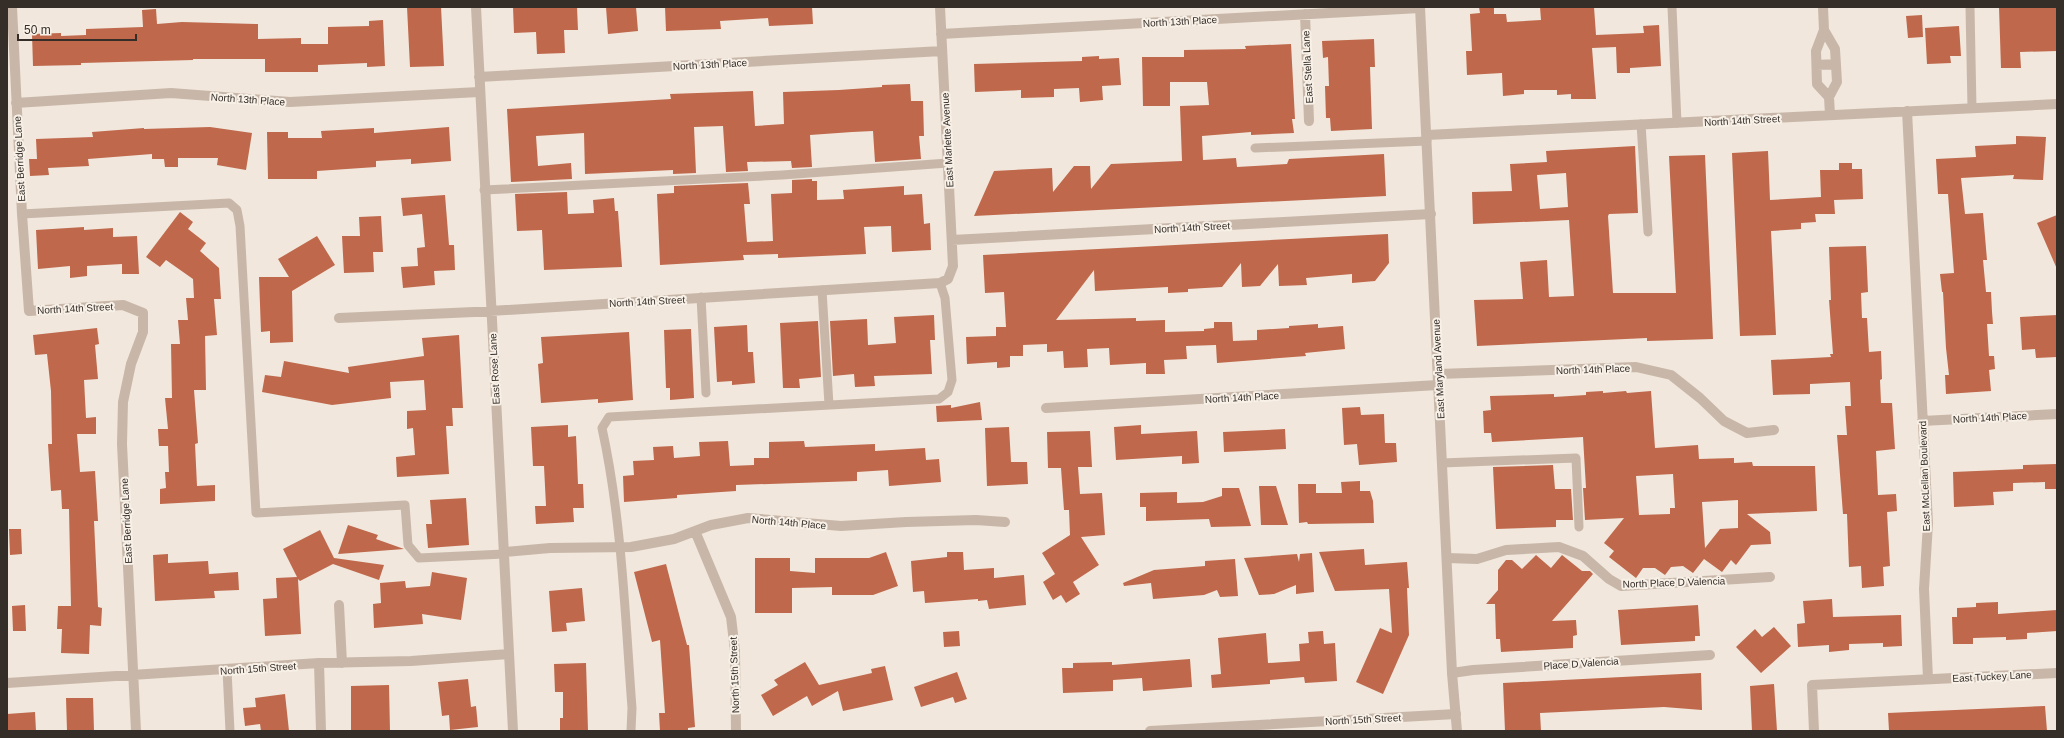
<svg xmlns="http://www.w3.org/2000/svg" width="2064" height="738" viewBox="0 0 2064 738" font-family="Helvetica,sans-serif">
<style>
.building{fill:#bf684b;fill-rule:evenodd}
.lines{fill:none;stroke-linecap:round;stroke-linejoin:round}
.service{stroke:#c8b7a9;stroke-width:9}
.minor{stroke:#c8b7a9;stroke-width:10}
.tertiary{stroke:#c8b7a9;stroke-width:10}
.labels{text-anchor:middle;stroke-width:4;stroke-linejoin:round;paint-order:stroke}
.street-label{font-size:10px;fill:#352d28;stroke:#f8f1e8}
</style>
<rect width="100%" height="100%" fill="#f1e7dc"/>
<!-- building -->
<path class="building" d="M407 7H441L444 66 410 67Z
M513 7H577L578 30H564L565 53 537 54 536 32 514 33Z
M606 7H636L638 31 608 34Z
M665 7H812L813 24 769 26 768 18 720 21 721 29 666 31Z
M1479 7H1494V14H1506L1507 22 1541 20 1540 7H1594L1596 35 1644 33 1643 26 1659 25 1661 66 1630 68V73H1617L1616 47 1592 48 1596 99H1571V94L1557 95V90H1524V94L1503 96 1502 73 1467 75 1466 51H1472L1470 14 1480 13Z
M1999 7H2057V51L2020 52 2021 68H2001Z
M156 9 157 24 182 22 258 24V39L301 38V44H328V27L369 26V21L383 20 385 66 367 67V63L318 65V72H265V59H193V60L81 63V65L33 66 32 34 61 33V36L86 35V29L143 27 142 10Z
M1922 15 1923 37 1908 38 1906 16Z
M1959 26 1961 56H1950L1951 63 1927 64 1925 28Z
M1374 39 1375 67H1370L1372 129 1331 131 1330 118H1326L1325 86H1329L1328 57 1323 58 1322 41Z
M1291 44 1295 119H1292L1294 133 1251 135V132L1202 136 1203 160 1236 158 1237 167 1287 164 1289 159 1384 154 1386 196 974 216 994 171 1052 168 1053 192 1074 166H1090L1091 189 1111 164 1182 161 1180 106 1209 105 1207 82H1170V106H1143L1142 57H1184V50L1246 49 1245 46Z
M1099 56V59L1119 58 1121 85 1102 86 1103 100 1080 102 1079 88 1054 89V97L1021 98V90L975 92 974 64 1082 61V57Z
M910 84 911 101H923L924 136H919L921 159 875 162 873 131 852 132 810 135 812 167 792 168 791 161 747 162 748 171 726 172 723 126 694 127 696 173 673 174V170L585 174 584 133 536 136 538 166 571 163 572 179 511 182 507 109 671 99 670 94 753 91 755 126 784 124 783 92 839 90 882 87V85Z
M210 127 252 133 246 170 217 165 218 158H178V167H165L164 159H152V154L88 159 89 166 48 168 49 175 30 176 29 159H37L36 139 93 137 92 132 144 128V129Z
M449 127 451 161 411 164V159L376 161V167L317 171V179H268L267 132H288V138H322L321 131 374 128V133Z
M2016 136 2046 137 2043 180 2013 179 2014 175 1961 178 1965 214 1983 213 1987 260H1983L1986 292H1991L1992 312 1993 324H1987L1989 356H1994L1995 369 1989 370 1991 391 1946 394 1945 375H1949L1946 348 1943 292H1942L1940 274 1954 273 1948 194H1938L1936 159 1976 157 1975 146 2016 144Z
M1635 146 1638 213 1609 214 1608 216 1613 293H1676L1669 156 1705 155 1713 339 1647 341V338L1477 346 1474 300 1523 299 1520 262 1547 260 1549 297 1574 296 1569 220 1473 224 1472 192 1512 191 1510 164 1547 162 1546 151ZM1566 173 1568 207 1540 209 1537 175Z
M1768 151 1770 200 1821 197 1820 170H1839V163H1852V169H1862L1863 199 1834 200 1835 214H1815L1816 222 1801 223V229L1771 231 1776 335 1740 336 1732 153Z
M812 179V181H817V200L844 199 843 190 904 186V195L922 194 924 224 930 223 931 250 892 252 891 226 864 227 866 254 778 258V254L743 255 744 260 660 265 657 194 674 193V186L748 183 750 204H744L747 242 773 241 771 194 792 193V180Z
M567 192 568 214 594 213 593 200 614 198 615 211H618L622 267 544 270 542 230 517 231 515 194Z
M445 195 449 245H454L455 270 434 271 435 285 403 288 401 267 418 266 417 248 425 247 422 214 403 216 401 198Z
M180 212 193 222 188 229 206 243 200 251 219 268 221 299H214L217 335 205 336 206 390H194L198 443 195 444 197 486 215 485V501L160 504V489L166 488 165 472H169L168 446H159L158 429H168L165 398H172L171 344H180L178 320H188L186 298H194L193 279 166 260 160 267 146 257Z
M2057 215V269L2037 223Z
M381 216 383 252H373L374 272 344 273 342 236H360L359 217Z
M84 227V230L113 228V237L137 236 139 274H122V264L87 266V276L70 278V266L38 269 36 230Z
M1388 234 1389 263 1375 281 1352 283V274L1306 278 1307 285 1279 286 1278 264 1260 286 1242 287 1241 263 1222 287 1188 289V292L1168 293V287L1095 291 1094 270 1056 320 1136 318V321L1165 320V332L1204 331V329L1214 328V322H1232L1233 341 1257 340V330L1289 328V326L1318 324V328L1343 326 1345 349 1305 353 1306 356 1217 363 1216 345 1186 346 1187 359 1164 360 1165 374H1146V363L1110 365 1109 348 1087 349 1088 367 1064 368 1063 351 1047 352V344L1023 345V356H1010V367L997 368V362L967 364 966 337 996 336V327H1006L1004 292 985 293 983 255Z
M317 236 335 265 292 291 293 342 270 343V331L261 332 259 277H289L278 259Z
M1866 246 1868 292 1861 293 1862 318H1867L1869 352 1881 351 1882 379 1880 380 1881 403H1892L1895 449 1876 451 1878 495 1896 494 1897 511 1887 512 1890 566 1883 567 1884 586 1862 588 1861 566 1849 567 1847 514H1843L1837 435H1847L1845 406H1851L1850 382 1810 384V394L1773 395 1771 360 1831 357 1830 354H1833L1829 300H1831L1829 247Z
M934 315 935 340H930L932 374 874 376 875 386 855 387 854 374 833 376 830 321 867 319 868 345 896 343 894 317Z
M2057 315V357L2036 358 2035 349 2022 350 2020 317Z
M818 321 821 377 799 379 800 388H783L780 323Z
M747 325 748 352H753L755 383 732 385V381L717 382 714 327Z
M97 328 99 344 95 345 98 379 84 380 86 418 96 417V434H77L80 472 95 471 98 521H94L98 607 102 608 101 626 90 625 89 654 61 653 62 629H57L58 606H71L69 509H62L61 490 51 491 48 444H52L51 391 47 354 35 355 33 335Z
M691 329 694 398 670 400V388H666L664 330Z
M629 332 633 400 598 403V399L541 403 538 364 543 363 541 337Z
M459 335 463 408H452L453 426H446L449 474 397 477 396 457 415 455 413 428 407 429V411L426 410 424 380 390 382 391 398 332 405 262 392 265 375 281 377 284 361 349 373 348 367 424 356 422 338Z
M1603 391V393L1626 391 1627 393 1651 391 1655 448 1698 445 1699 459 1734 458V463L1752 462 1753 466H1815L1817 511 1747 514 1770 532 1771 544 1751 545 1736 565 1731 560 1722 572 1704 559 1693 573 1683 566 1671 567 1665 575 1655 568H1643L1636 578 1609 557 1614 551 1604 543 1624 518 1585 520 1583 488H1586L1583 437 1492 442 1491 433H1484L1483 411 1491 410 1490 396 1554 394V397L1586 395V392ZM1673 474 1675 508H1670V514L1639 515 1636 476ZM1738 500V528L1720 529 1705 548 1702 502Z
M980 402 982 420 937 422 936 406 951 405V408Z
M1360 407 1361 415 1384 414 1385 443H1396L1397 462 1359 465 1357 444 1344 445 1342 408Z
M568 425V437L576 436 578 484H583L584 508H573L574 522 536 524 535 506H546L544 466H533L531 427Z
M1141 425V434L1197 431 1199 463 1182 464V456L1116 460 1114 427Z
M1009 427 1011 462H1027L1028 484 987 486 985 428Z
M1285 429 1286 449 1224 452 1223 432Z
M1090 431 1092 467H1078L1080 494 1102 493 1105 535 1081 537 1099 565 1073 582 1080 594 1066 603 1061 595 1053 600 1043 582 1055 574 1042 553 1070 535 1069 510H1064L1061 468H1048L1047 432Z
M728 441 730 466 754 465V458H769V442L804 441 805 447 875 444V451L925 448 926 460 939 459 941 482 889 486 888 470 857 472V481L736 485V491L677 495V498L624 502 623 476 634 475 633 461 654 460 653 447 673 446 674 458 700 456 699 442Z
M2057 464V489H2045V482L2013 483V491L1993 492 1994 505 1954 507 1953 472 2023 469V465Z
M1553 465 1555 489H1571L1573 520H1556V527L1496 529 1493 467Z
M1360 481V491H1370L1373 501 1374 523 1308 524 1307 522 1299 523 1298 484H1316V493H1342L1341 482Z
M1259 486H1276L1288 525H1261Z
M1222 488H1239L1251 526 1211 527 1209 519 1146 521V507H1140V493L1177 492V503L1203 502 1222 496Z
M466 498 469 545 428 548 426 524H432L430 500Z
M348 525 378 535 376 539 404 549 338 554Z
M9 529H21L22 554 10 555Z
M320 530 334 558 384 565 379 580 333 564 300 581 298 579 301 634 265 636 263 599 277 598 276 578 297 577 283 549Z
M1364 549 1365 565 1407 562 1409 588H1407L1409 635 1383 694 1356 682 1380 628 1392 633 1389 589 1335 591 1319 552Z
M886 552 898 586 873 595H832V587L792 588V613H755V558H790V571L815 573V558H869Z
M947 552H963L964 570 994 568V578L1024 575 1026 605 989 609 987 600 978 601V599L925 603 924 591 913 592 911 561 947 557Z
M1312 553 1314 592 1296 594V585L1274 594 1259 595 1244 558 1297 554 1299 562 1300 554Z
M168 554V563L208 561 209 574 238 572 239 590 214 591 215 598 155 601 153 555Z
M1536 555 1551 568 1562 555 1582 571H1590L1593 574 1552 621 1576 620 1577 635 1573 636V648L1501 652 1500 639H1496L1495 604H1486L1498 590V570L1506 560H1512L1522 569Z
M1235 559 1238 596 1220 597 1217 590 1204 595 1153 599 1151 583 1124 586 1123 583 1154 570 1205 566V561Z
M666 564 687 645H689L695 727 688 728V731H660L659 713H665L660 640 652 642 634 572Z
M432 572 467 578 461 620 422 614 423 624 374 628 373 604 381 603 380 583 405 581 406 588 430 586Z
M582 588 585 621 566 623 567 631 552 632 549 591Z
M1832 599 1833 617 1901 615 1902 646 1883 647V643L1849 644V650L1829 652V645L1798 647 1797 624 1805 623 1803 601Z
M1998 602V614L2057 610V631L2027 633V639L2006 640V637L1973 638V644H1953L1952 617H1957V608L1976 607V603Z
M25 605 26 631H13L12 606Z
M1698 605 1700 636H1695V641L1621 645 1618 610Z
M1774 627 1791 646 1761 673 1736 647 1755 629 1762 637Z
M959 631 960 646 944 647 943 632Z
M1323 631 1324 644 1335 643 1337 681 1305 683 1304 677 1270 680V684L1212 688 1211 675 1221 674 1218 638 1266 633 1268 663 1300 661 1299 644 1309 643 1308 632Z
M1190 659 1192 687 1143 691 1142 678 1113 680V691L1063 693 1062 668H1073V663L1112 662V665Z
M805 662 819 685 872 673 871 669 885 666 893 700 843 711 838 691 812 706 807 696 773 716 761 695 778 685 774 680Z
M586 663 588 731H560V718H563V692H555L554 664Z
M957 672 967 699 955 703 953 697 921 707 914 687Z
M1701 673 1702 710 1664 707 1540 713 1541 731H1505L1503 683Z
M468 679 471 707 476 706 478 727 450 730 449 715 442 716 438 682Z
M1774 684 1777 731H1752L1750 686Z
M389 685 390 731H351V686Z
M285 694 289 731H261L260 724 245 726 243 708 256 707 255 698Z
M66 698H93L94 731H67Z
M2045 706 2047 731H1889L1888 713Z
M35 712 36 731H7V714Z"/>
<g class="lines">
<!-- service -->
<path class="service" d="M1672 7 1677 123
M1970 7 1972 108
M1641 124 1648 232
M1255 148 1427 141
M484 190 782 175 948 163
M22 214 229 203 237 210 240 226 256 513 405 505 408 545 419 558 504 554
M822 290 829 405
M701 297 706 393
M1442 463 1576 458 1579 527
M227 670 230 731
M631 731 632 708C625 615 622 520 602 428L609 417 939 399 948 392 952 380 945 298 940 283"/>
<!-- minor -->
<path class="minor" d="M12 7 22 214 29 311 123 305 143 313V332L131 364 123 402 122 444 136 731
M476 7 513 731
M1823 7 1824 30
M1305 14 1309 121
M941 34 1420 8
M1817 65 1836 64
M479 77 942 51
M1829 97 1817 84 1816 51 1824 30 1835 49 1837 82 1829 97 1830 115
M16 103 171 93 290 102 479 92
M1907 111 1928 523 1924 589 1928 679
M1427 135 2057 104
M952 240 1431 214
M339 318 474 312 940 283 948 279 953 266 940 7
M1438 374 1636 367 1671 375 1700 398 1724 421 1747 433 1774 430
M1046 408 1438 385
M1922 421 2057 414
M695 531 731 617 735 651 736 731
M504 552 550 548 631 547 674 539 711 525 748 518 841 526 906 522 976 520 1005 522
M1447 558 1477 559 1506 550 1559 547 1583 556 1609 579 1621 586 1770 577
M339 605 342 663
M319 663 321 731
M1452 673 1473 670 1710 655
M7 683 319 663 411 661 509 654
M1150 731 1456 714
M1814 731 1812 685 2057 673"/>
<!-- tertiary -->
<path class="tertiary" d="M1420 7 1452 673 1457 731"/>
</g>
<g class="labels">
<!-- street labels -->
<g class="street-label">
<text transform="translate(1180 21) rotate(-3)" y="4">North 13th Place</text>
<text transform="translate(710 64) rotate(-3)" y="4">North 13th Place</text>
<text transform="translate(1307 67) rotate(-93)" y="4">East Stella Lane</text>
<text transform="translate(248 99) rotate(4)" y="4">North 13th Place</text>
<text transform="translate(1742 120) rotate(-3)" y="4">North 14th Street</text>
<text transform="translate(947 140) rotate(-93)" y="4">East Marlette Avenue</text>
<text transform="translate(19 159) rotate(-93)" y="4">East Berridge Lane</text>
<text transform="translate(1192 227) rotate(-3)" y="4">North 14th Street</text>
<text transform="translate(647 301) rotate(-3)" y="4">North 14th Street</text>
<text transform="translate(75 308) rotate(-3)" y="4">North 14th Street</text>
<text transform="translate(494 369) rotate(-93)" y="4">East Rose Lane</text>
<text transform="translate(1438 369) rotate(-93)" y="4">East Maryland Avenue</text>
<text transform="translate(1593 369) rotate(-2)" y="4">North 14th Place</text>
<text transform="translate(1242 397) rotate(-3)" y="4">North 14th Place</text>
<text transform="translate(1990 417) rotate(-3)" y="4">North 14th Place</text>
<text transform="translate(1924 476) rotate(-92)" y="4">East McLellan Boulevard</text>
<text transform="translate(126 521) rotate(-93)" y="4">East Berridge Lane</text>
<text transform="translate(789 522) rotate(5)" y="4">North 14th Place</text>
<text transform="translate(1674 582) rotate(-2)" y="4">North Place D Valencia</text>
<text transform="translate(1581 663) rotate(-4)" y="4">Place D Valencia</text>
<text transform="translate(258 668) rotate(-4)" y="4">North 15th Street</text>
<text transform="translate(734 675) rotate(-92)" y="4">North 15th Street</text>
<text transform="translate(1992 676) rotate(-3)" y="4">East Tuckey Lane</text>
<text transform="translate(1363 719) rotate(-3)" y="4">North 15th Street</text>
</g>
</g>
<!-- border -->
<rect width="2064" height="738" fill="none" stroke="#352d28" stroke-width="16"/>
<!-- scale -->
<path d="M18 34v6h118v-6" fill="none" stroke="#352d28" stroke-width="2"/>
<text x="24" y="34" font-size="12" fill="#352d28" stroke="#f8f1e8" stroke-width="3" paint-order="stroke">50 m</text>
</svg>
